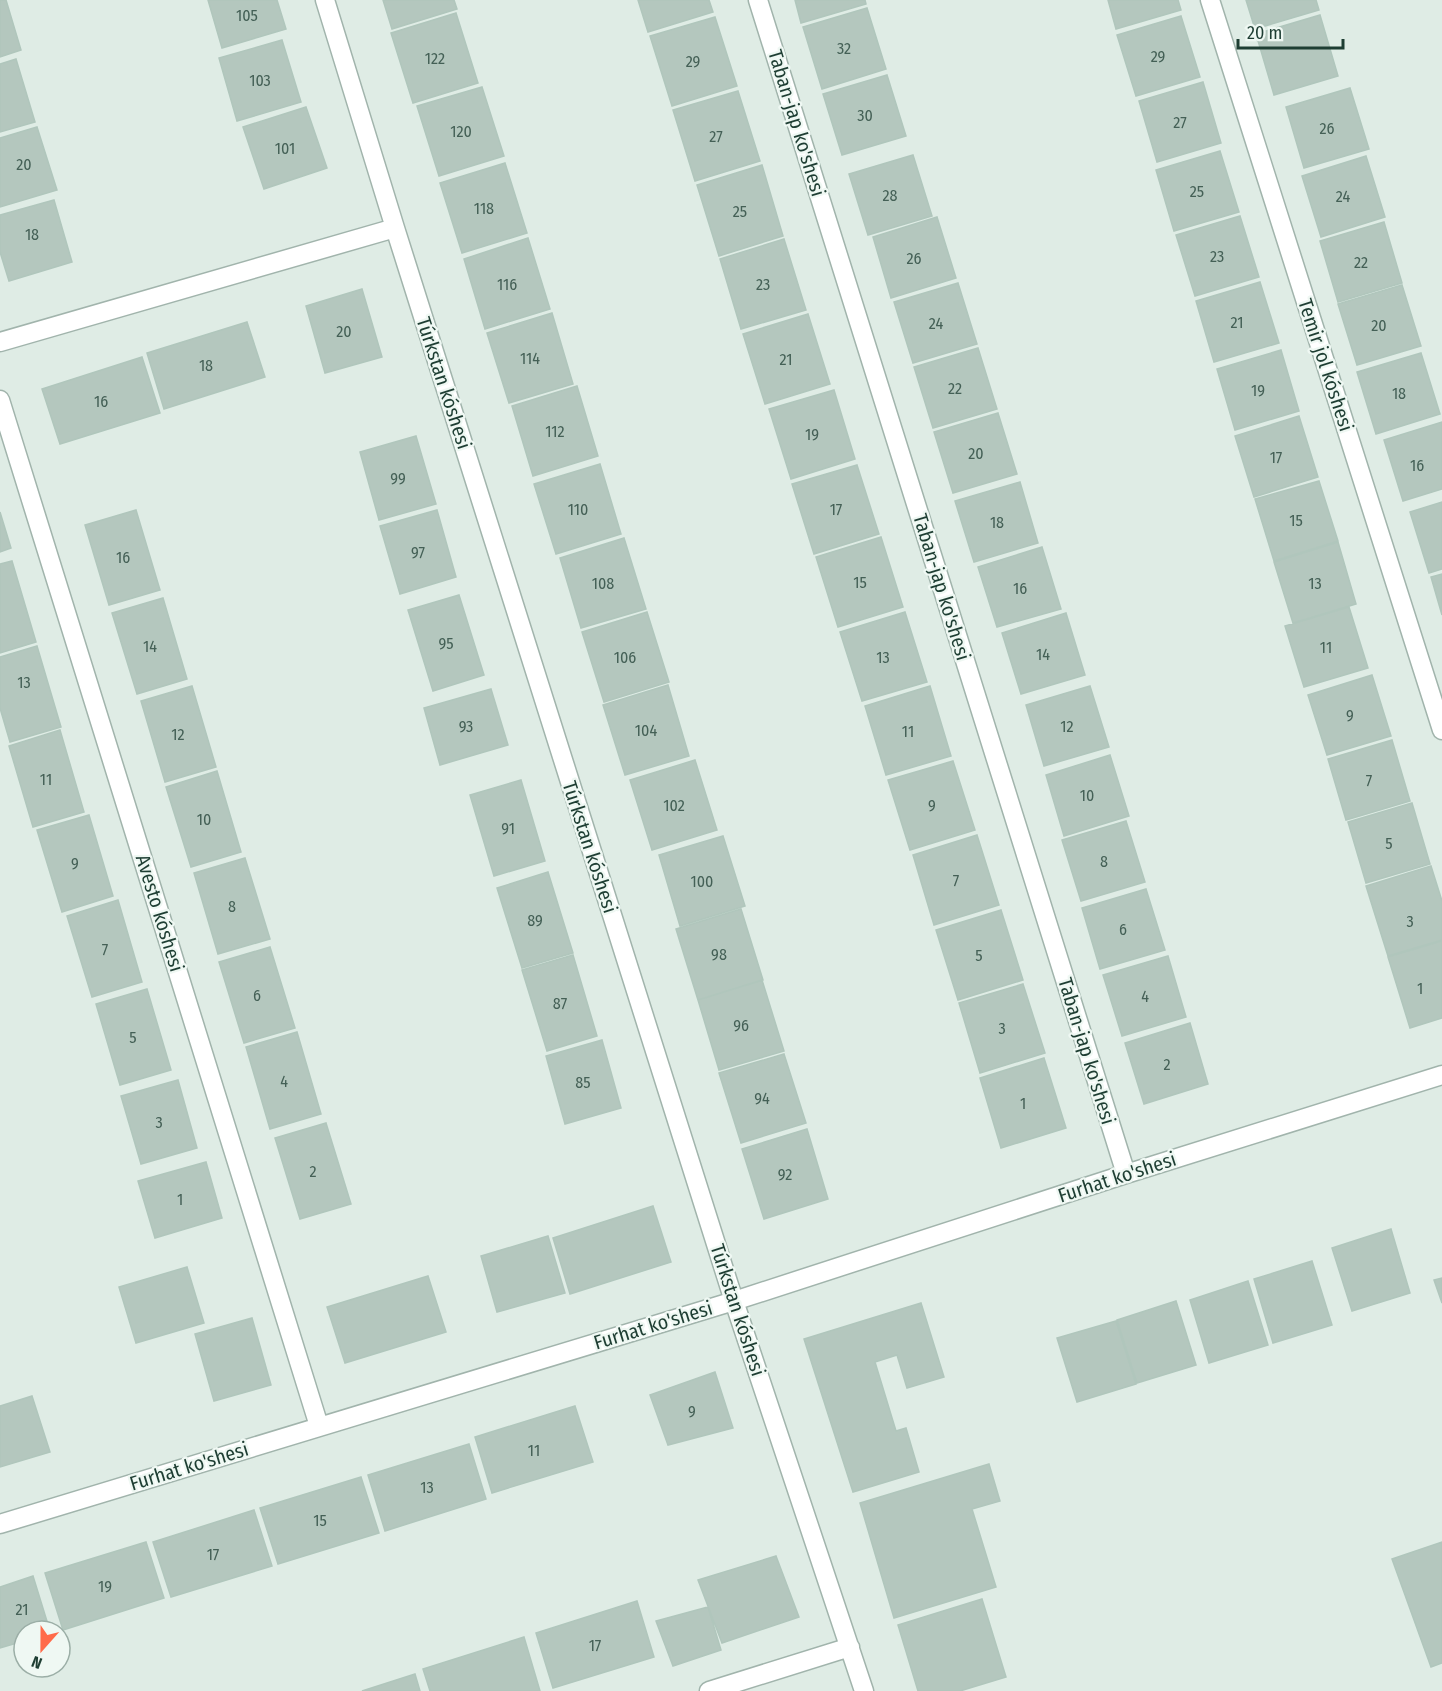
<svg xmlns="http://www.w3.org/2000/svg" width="1442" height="1691" viewBox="0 0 1442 1691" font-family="'Fira Sans Condensed',sans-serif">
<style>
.building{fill:#b4c7be;stroke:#b0c6bc;stroke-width:1.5}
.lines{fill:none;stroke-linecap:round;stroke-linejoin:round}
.minor-casing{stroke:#a1b4ac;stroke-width:21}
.minor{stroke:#fff;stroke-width:18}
.labels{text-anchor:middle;stroke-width:4.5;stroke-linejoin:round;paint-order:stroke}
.number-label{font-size:16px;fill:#446056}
.street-label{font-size:20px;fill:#1e3e33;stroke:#eff8f3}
</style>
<rect width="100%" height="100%" fill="#dfece5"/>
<!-- building -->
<path class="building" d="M0 0H6L21 50 0 57Z
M208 0H277L286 29 222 48Z
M383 0H454L457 9 392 29Z
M638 0H709L713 12 648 32Z
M795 0H865L866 4 801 23Z
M1108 0H1178L1181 10 1116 29Z
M1246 0H1316L1319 10 1255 29Z
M867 8 886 69 822 89 803 27Z
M456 13 478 83 413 103 391 33Z
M1320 15 1338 76 1274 95 1256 34Z
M1181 16 1200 77 1136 96 1117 35Z
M715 17 737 86 672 106 650 36Z
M282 40 301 102 237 121 219 58Z
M16 59 35 122 0 132V64Z
M887 75 906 136 842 155 823 94Z
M1203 82 1221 143 1157 162 1139 101Z
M482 87 504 156 439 176 417 106Z
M1350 88 1369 149 1304 168 1286 107Z
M738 91 760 161 695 181 673 110Z
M306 107 327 168 264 189 243 127Z
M37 127 57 190 0 207V138Z
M1220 151 1239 212 1174 231 1156 170Z
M913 155 932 216 868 235 849 174Z
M1366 156 1385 217 1321 237 1302 176Z
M505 163 527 233 462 253 440 183Z
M762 165 783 236 719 256 697 185Z
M54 200 72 262 9 281 0 252V215Z
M1240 216 1259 277 1195 296 1176 235Z
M937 217 956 278 891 298 873 237Z
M1384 222 1402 283 1338 302 1320 241Z
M528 238 550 309 485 329 464 259Z
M784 239 806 310 741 329 720 259Z
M1260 282 1279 343 1214 362 1196 301Z
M958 283 977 344 913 363 894 302Z
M1402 285 1421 346 1357 365 1338 304Z
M362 289 382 357 325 373 306 306Z
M552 313 573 384 509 403 487 333Z
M808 314 830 384 765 404 743 334Z
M247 322 265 377 164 409 147 353Z
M978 348 997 409 933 428 914 367Z
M1281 350 1299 411 1235 430 1217 369Z
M1421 353 1440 414 1376 434 1357 372Z
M142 357 160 413 60 444 42 389Z
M577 386 598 456 533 476 512 406Z
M834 390 855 459 791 479 769 409Z
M998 413 1017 474 953 493 934 432Z
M1299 416 1318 477 1254 497 1235 436Z
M1442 422V489L1403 501 1384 440Z
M416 436 436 504 379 520 360 452Z
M600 464 621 534 556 554 534 484Z
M857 465 879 534 814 554 792 484Z
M1319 481 1338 541 1274 561 1255 499Z
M1020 482 1038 543 974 562 955 501Z
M1442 502V569L1429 573 1410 512Z
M136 510 160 590 109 605 85 525Z
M437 510 456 577 400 594 380 526Z
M0 512 11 548 0 552Z
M881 537 903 607 838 627 816 557Z
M624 538 646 609 581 628 560 558Z
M1338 542 1356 604 1293 623 1274 562Z
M1042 547 1061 609 997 627 978 567Z
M12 561 36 642 0 653V564Z
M1442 574V615L1431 577Z
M459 595 484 675 433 691 408 610Z
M163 598 187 679 137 694 112 613Z
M1349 607 1368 668 1304 687 1285 626Z
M647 612 669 682 604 702 582 632Z
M905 612 927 682 862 701 840 632Z
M1066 613 1085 675 1021 694 1002 633Z
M37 646 61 727 10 742 0 708V657Z
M1372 675 1391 736 1327 755 1308 695Z
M668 685 689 756 625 775 603 705Z
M192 686 216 767 165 782 141 701Z
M930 686 951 756 886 775 865 706Z
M1090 686 1109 747 1044 766 1026 705Z
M491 689 508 745 440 765 424 708Z
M60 730 84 812 33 827 9 746Z
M1392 740 1410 801 1346 820 1328 759Z
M1110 755 1129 816 1064 836 1046 775Z
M695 760 717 830 652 850 630 780Z
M953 761 975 830 910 850 888 780Z
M217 771 241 852 191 867 166 787Z
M521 780 545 861 494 876 470 795Z
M1412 803 1430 864 1366 883 1348 822Z
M89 815 113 896 62 912 37 830Z
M1126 821 1145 882 1081 901 1062 840Z
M977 835 999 905 934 925 913 855Z
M723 836 745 906 680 926 659 855Z
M245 858 270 939 218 954 194 873Z
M1431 866 1442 901V940L1388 956 1366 886Z
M548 872 573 953 522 968 497 888Z
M1146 889 1165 950 1100 969 1082 908Z
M118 900 142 982 92 997 67 916Z
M741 909 763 980 698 1000 676 929Z
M1001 910 1023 980 958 1000 936 930Z
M1442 941V1018L1410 1028 1388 957Z
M270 947 295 1028 244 1043 219 962Z
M573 955 597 1036 547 1051 522 970Z
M1168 956 1186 1017 1122 1036 1103 975Z
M762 980 784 1051 719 1070 698 1000Z
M1023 984 1045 1053 980 1073 959 1003Z
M147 989 171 1070 120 1085 96 1004Z
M1190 1023 1208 1084 1144 1104 1125 1043Z
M297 1032 321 1114 270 1129 246 1047Z
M602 1040 621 1108 565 1124 546 1056Z
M784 1054 806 1123 741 1143 719 1073Z
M1044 1058 1066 1128 1001 1148 980 1078Z
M178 1080 197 1148 141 1164 121 1096Z
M326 1123 351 1204 300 1219 275 1138Z
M807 1129 828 1199 764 1219 742 1149Z
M206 1162 222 1218 155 1238 138 1181Z
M653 1206 671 1262 570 1294 553 1238Z
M1391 1229 1410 1293 1352 1311 1332 1248Z
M548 1236 565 1293 497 1312 481 1256Z
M1312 1261 1332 1325 1273 1343 1254 1279Z
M187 1267 204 1323 136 1343 119 1287Z
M428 1276 446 1332 345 1363 327 1307Z
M1442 1278V1303L1434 1280Z
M1248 1281 1268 1345 1209 1363 1190 1300Z
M1176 1301 1196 1365 1137 1383 1117 1320Z
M921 1303 944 1377 907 1388 897 1355 875 1362 896 1431 906 1428 919 1472 853 1492 804 1339Z
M252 1318 271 1385 214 1401 195 1334Z
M1116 1321 1136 1384 1077 1402 1057 1338Z
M715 1372 733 1428 668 1445 650 1395Z
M32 1396 50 1452 0 1467V1406Z
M575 1406 593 1462 492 1493 475 1437Z
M469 1444 486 1499 385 1531 368 1475Z
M989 1464 1000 1501 972 1509 996 1587 894 1618 860 1503Z
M361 1477 379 1533 278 1564 260 1508Z
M254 1510 272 1566 171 1597 153 1542Z
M146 1542 164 1598 63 1630 45 1573Z
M1442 1542V1663L1431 1667 1392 1559Z
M776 1556 799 1617 722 1643 698 1580Z
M33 1576 50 1631H24V1641L0 1648V1587Z
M982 1599 1006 1677 960 1691H918L898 1625Z
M637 1601 654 1657 553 1688 536 1633Z
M708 1607 721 1650 673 1666 656 1621Z
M524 1637 540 1691H430L423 1669Z
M415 1674 420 1691H362Z"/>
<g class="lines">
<defs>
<path id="minor" d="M325 0 395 228 734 1301 864 1691
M758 0 1126 1174
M1210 0 1442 730
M0 342 395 228
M0 400 319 1426
M0 1524 734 1301 1126 1174 1442 1075
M709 1691 850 1647"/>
</defs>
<!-- minor casing -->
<use href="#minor" class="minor-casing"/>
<!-- minor -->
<use href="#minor" class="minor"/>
</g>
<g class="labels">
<!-- number labels -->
<g class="number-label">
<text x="247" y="21">105</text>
<text x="844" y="54">32</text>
<text x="1158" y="62">29</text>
<text x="435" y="64">122</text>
<text x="693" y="67">29</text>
<text x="260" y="86">103</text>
<text x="865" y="121">30</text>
<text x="1180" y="128">27</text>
<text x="1327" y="134">26</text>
<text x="461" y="137">120</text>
<text x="716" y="142">27</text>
<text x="285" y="154">101</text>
<text x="24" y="170">20</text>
<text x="1197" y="197">25</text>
<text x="890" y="201">28</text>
<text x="1343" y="202">24</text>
<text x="484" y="214">118</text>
<text x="740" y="217">25</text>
<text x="32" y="240">18</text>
<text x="1217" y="262">23</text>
<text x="914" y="264">26</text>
<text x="1361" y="268">22</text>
<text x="507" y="290">116</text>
<text x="763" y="290">23</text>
<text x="1237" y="328">21</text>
<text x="936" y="329">24</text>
<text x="1379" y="331">20</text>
<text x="344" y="337">20</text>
<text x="530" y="364">114</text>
<text x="786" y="365">21</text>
<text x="206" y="371">18</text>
<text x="955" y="394">22</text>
<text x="1258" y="396">19</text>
<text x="1399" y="399">18</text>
<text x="101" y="407">16</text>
<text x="555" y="437">112</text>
<text x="812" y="440">19</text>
<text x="976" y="459">20</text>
<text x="1276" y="463">17</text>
<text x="1417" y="471">16</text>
<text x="398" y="484">99</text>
<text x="578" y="515">110</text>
<text x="836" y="515">17</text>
<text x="1296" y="526">15</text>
<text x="997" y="528">18</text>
<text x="418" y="558">97</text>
<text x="123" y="563">16</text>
<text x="860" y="588">15</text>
<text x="603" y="589">108</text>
<text x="1315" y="589">13</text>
<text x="1020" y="594">16</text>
<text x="446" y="649">95</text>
<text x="150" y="652">14</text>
<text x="1326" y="653">11</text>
<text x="1043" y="660">14</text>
<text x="625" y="663">106</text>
<text x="883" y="663">13</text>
<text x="24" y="688">13</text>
<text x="1350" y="721">9</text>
<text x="466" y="732">93</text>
<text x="1067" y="732">12</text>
<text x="646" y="736">104</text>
<text x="908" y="737">11</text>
<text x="178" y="740">12</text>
<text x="46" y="785">11</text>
<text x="1369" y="786">7</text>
<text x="1087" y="801">10</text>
<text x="674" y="811">102</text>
<text x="932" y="811">9</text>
<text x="204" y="825">10</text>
<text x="508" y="834">91</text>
<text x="1389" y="849">5</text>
<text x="1104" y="867">8</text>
<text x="75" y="869">9</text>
<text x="956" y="886">7</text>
<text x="702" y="887">100</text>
<text x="232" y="912">8</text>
<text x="535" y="926">89</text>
<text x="1410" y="927">3</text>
<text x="1123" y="935">6</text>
<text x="105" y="955">7</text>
<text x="719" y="960">98</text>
<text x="979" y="961">5</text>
<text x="1420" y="994">1</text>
<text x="257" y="1001">6</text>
<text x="1145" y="1002">4</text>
<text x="560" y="1009">87</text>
<text x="741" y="1031">96</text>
<text x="1002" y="1034">3</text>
<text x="133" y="1043">5</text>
<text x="1167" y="1070">2</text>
<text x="284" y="1087">4</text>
<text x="583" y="1088">85</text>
<text x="762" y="1104">94</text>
<text x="1023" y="1109">1</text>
<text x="159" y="1128">3</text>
<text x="313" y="1177">2</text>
<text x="785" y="1180">92</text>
<text x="180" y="1205">1</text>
<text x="692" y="1417">9</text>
<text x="534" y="1456">11</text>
<text x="427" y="1493">13</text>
<text x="320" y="1526">15</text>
<text x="213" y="1560">17</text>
<text x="105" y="1592">19</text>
<text x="22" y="1615">21</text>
<text x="595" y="1651">17</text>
</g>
<!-- street labels -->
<g class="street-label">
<text transform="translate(797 123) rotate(73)" y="7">Taban-jap ko'shesi</text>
<text transform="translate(1326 365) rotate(72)" y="7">Temir jol kóshesi</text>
<text transform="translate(444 383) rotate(72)" y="7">Túrkstan kóshesi</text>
<text transform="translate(942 587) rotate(73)" y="7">Taban-jap ko'shesi</text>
<text transform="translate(590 847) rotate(72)" y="7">Túrkstan kóshesi</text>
<text transform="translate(160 913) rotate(73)" y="7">Avesto kóshesi</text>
<text transform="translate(1087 1051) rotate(73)" y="7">Taban-jap ko'shesi</text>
<text transform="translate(1117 1177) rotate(-18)" y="7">Furhat ko'shesi</text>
<text transform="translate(738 1310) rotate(72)" y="7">Túrkstan kóshesi</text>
<text transform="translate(653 1325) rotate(-17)" y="7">Furhat ko'shesi</text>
<text transform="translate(189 1466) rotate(-17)" y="7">Furhat ko'shesi</text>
</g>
</g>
<!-- north arrow -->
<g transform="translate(42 1649) rotate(201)"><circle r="28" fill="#eff8f3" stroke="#9baea6" stroke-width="1.5"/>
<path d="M0-4.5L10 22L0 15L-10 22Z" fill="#ff6b4a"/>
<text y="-9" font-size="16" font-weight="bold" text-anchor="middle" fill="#1e3e33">N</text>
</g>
<!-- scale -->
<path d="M1238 39v9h105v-9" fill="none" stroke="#1e3e33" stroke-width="3"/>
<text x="1247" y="39" font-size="18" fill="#1e3e33" stroke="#eff8f3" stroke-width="4.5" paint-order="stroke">20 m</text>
</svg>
